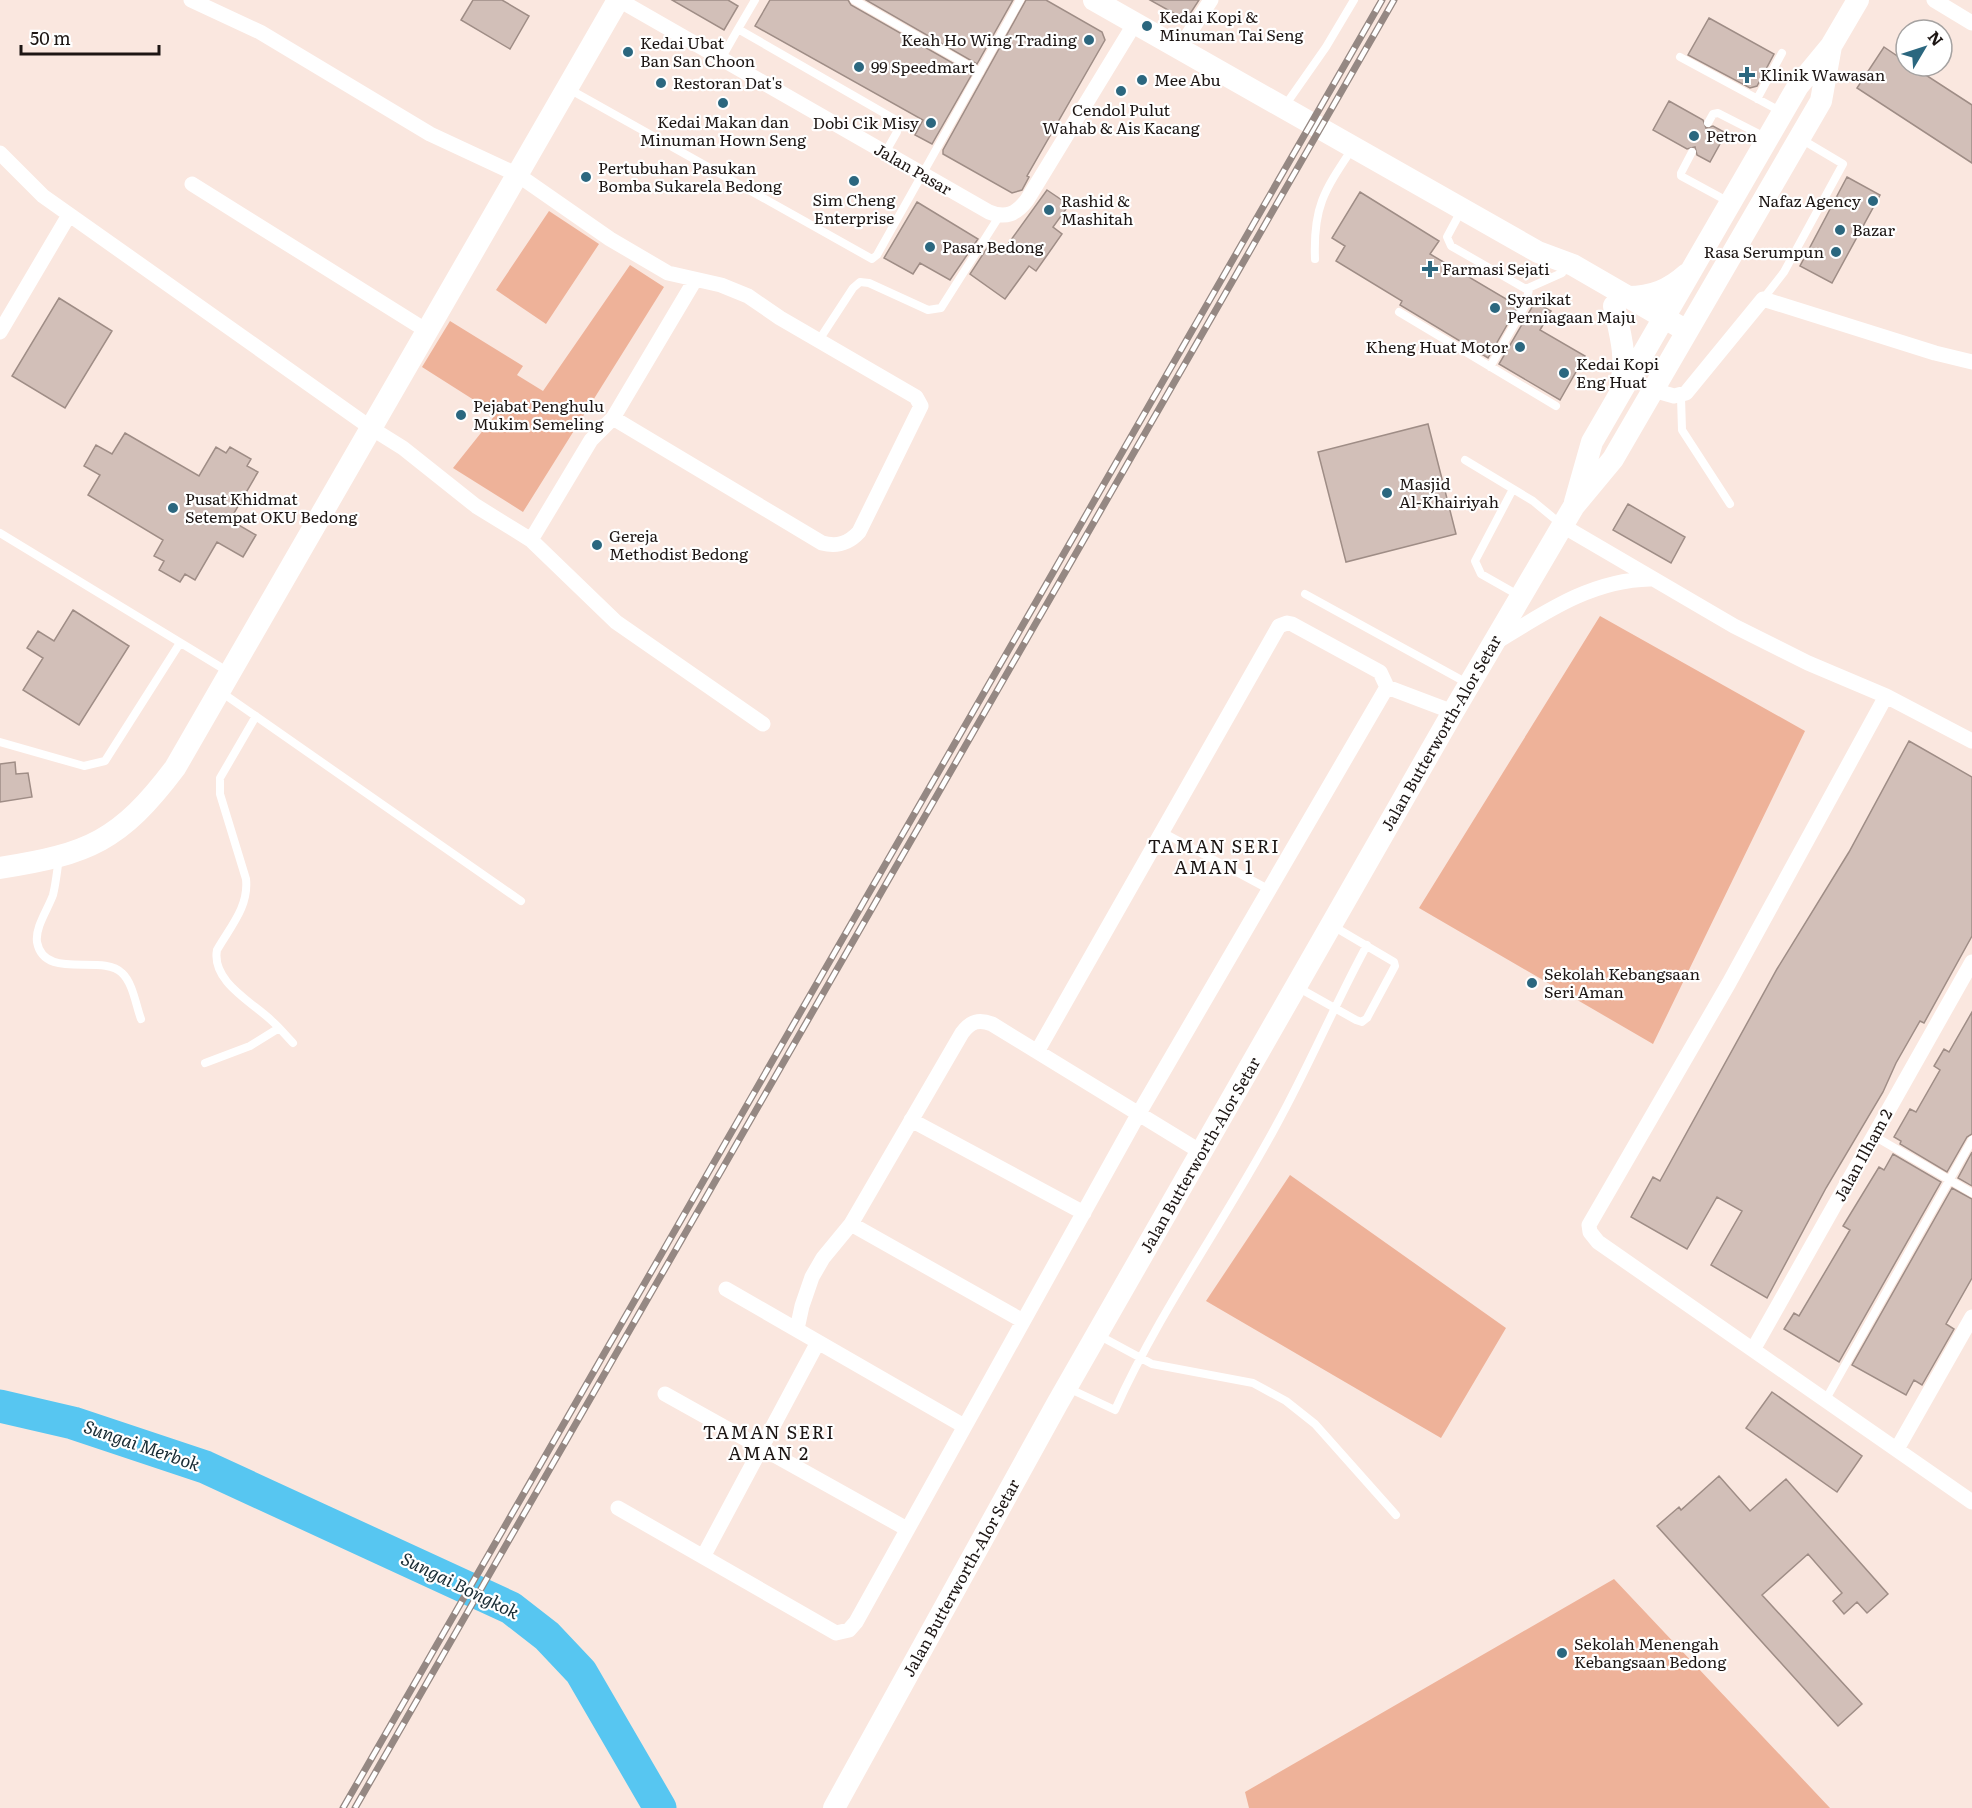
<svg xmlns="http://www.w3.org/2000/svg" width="1972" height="1808" viewBox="0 0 1972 1808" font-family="Literata,serif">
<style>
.green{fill:#eeb299}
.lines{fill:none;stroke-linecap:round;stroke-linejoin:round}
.river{stroke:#57c6f1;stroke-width:33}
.building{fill:#d2bfb8;stroke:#9f8d86;stroke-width:1.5}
.service{stroke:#fff;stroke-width:8}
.minor{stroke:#fff;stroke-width:15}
.primary{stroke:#fff;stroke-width:22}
.rail-casing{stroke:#958883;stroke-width:7}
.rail{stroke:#fff;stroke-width:4.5;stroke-dasharray:14;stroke-linecap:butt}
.poi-dot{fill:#2b677f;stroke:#fff;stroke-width:2}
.labels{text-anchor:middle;stroke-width:4.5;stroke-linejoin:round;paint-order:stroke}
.poi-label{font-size:16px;fill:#1d1614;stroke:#fff;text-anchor:start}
.street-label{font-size:16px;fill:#1d1614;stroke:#fff}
.neighbourhood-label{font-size:18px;letter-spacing:1.5px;fill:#1d1614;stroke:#fff}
.water-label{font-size:18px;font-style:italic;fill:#192c35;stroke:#fff}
</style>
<rect width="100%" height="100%" fill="#fae7df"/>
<!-- green -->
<path class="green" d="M549 211 599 244 546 324 496 290Z
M630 265 664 287 523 512 453 468 496 414 422 367 450 321 523 366 517 375 543 391Z
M1600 616 1805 731 1653 1044 1419 908Z
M1290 1175 1506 1328 1441 1438 1206 1301Z
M1614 1579 1830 1808H1249L1245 1792Z"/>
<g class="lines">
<!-- river -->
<path class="river" d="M0 1406 73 1423 205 1467 511 1608 547 1636 581 1672 660 1808"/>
</g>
<!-- building -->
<path class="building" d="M473 0H502L529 16 510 49 461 20Z
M672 0H728L738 6 724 30Z
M770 0H848L851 5 972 74 932 144 915 135 923 120 755 26Z
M866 0H1013L977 64Z
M1026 0H1046L1102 32 1105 40 1027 176 1029 177 1022 190 1012 193 943 154V150Z
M1150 0H1199L1186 20Z
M1709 18 1774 54 1757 86 1750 88 1688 55Z
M1884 47 1906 62V66H1912L1972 105V163L1857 88Z
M1669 101 1703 120 1706 128 1713 126 1726 133 1710 162 1697 155 1695 147 1687 149 1653 130Z
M1847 177 1880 195 1832 283 1800 266Z
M1047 190 1069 205 1053 227 1062 234 1036 271 1029 266 1005 299 970 274 991 242 1003 251Z
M1360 192 1439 241 1430 254 1518 306 1488 358 1400 305 1402 301 1336 261 1345 246 1332 238Z
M917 202 978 239 950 280 920 263 913 274 884 258Z
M59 298 112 331 65 408 12 376Z
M1535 302 1551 311 1540 330 1585 356 1560 400 1499 364Z
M1428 424 1456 534 1346 562 1318 452Z
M125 433 199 476 216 447 226 453 230 447 251 459 247 466 258 472 230 520 256 535 243 557 217 542 195 580 185 574 180 582 159 570 164 561 154 556 163 540 88 495 100 475 84 466 96 445 112 454Z
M1628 504 1685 537 1671 563 1613 530Z
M73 610 129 646 79 725 23 690 43 658 27 648 38 631 54 641Z
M1909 741 1972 777V936L1924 1023 1920 1021 1896 1063 1883 1092 1826 1188 1767 1298 1711 1265 1742 1211 1717 1197 1687 1249 1631 1217 1653 1177 1660 1181 1777 969 1849 852Z
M15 762 16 774 28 773 32 797 0 802V764Z
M1972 1012V1134L1967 1137 1947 1172 1900 1144 1901 1141 1894 1137 1910 1109 1916 1112 1940 1070 1934 1066 1944 1049 1949 1052Z
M1972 1152V1186L1958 1178Z
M1893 1154 1941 1182 1839 1362 1784 1329 1794 1313 1799 1316 1850 1230 1843 1226 1879 1167 1884 1170Z
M1952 1188 1972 1199V1278L1946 1324 1954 1329 1922 1385 1914 1380 1906 1395 1852 1365Z
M1772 1392 1862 1456 1837 1492 1746 1428Z
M1719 1476 1750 1511 1786 1479 1888 1594 1867 1613 1857 1602 1844 1614 1833 1601 1842 1593 1808 1554 1762 1595 1862 1704 1838 1726 1657 1526 1679 1507 1681 1510Z"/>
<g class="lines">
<!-- service -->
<path class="service" d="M854 0 980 72
M738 29 755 0
M1680 57 1782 112
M721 59 738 29 896 120 897 132 885 153
M569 89 872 259 877 255 1020 0
M1757 99 1782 53
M1284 107 1326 47 1354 0
M1708 123 1713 114 1718 113 1767 138
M1692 152 1681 173V176L1729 202
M1461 211 1447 237 1451 246 1526 289 1562 273
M1315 259C1313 207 1324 191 1352 149
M1763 299 1784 272 1843 164 1801 139
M1399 312 1556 406
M819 340 853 288 860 282 869 283 928 310 941 308 1000 215
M1490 367 1526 304 1529 289
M1681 397 1682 430 1730 504
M1465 460 1533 501 1562 525
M1513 489 1475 561 1481 574 1518 595
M0 533 227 671
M1305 594 1467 683
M221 692 521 901
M256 716 220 778V794L246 879C249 907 230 927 217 950 211 982 254 1003 273 1022 280 1028 286 1036 293 1043
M0 742 84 766 105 761 180 643
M1162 832 1270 890
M59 858C57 871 56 883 53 895 48 909 35 927 37 942 44 981 102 953 122 973 133 983 136 1006 141 1019
M1299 988 1356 1020 1362 1022 1367 1018 1395 966 1394 962 1333 926
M205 1063 250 1046 279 1028
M1874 1136 1972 1193
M1100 1336 1152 1364 1253 1383 1286 1401 1315 1424 1396 1515
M1068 1388 1115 1410C1160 1310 1225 1221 1277 1124 1309 1066 1335 1004 1367 945
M1826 1399 1972 1140"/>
<!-- minor -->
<path class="minor" d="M191 0 260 32 430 134 518 175 610 239 668 273 721 285 748 296 780 318 916 397 921 406 859 532C848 544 837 547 822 543L613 418
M619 0 989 212C1006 219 1016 214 1027 200L1135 23
M1934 0 1972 23
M1179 49 1211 0
M0 153 43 196 371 428 403 448 476 506 531 540 616 622 763 724
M192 184 427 331
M0 332 69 215
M1653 390 1674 396 1686 393 1763 299 1935 353 1972 362
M1563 526 1734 626 1808 663 1886 696 1972 741
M531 540 591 440 613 418 695 280
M1495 643C1544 613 1591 580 1650 579
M1886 696 1729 983 1589 1225 1590 1232 1598 1242 1972 1502
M1038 1050 1279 626 1287 623 1292 624 1380 672 1387 687 1453 712
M911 1120 1084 1213
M851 1224 1023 1321
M726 1289 964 1426
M797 1329 802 1306 812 1277 823 1258 851 1224 962 1033C971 1021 979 1019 992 1024L1201 1152
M1754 1348 1972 962
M665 1394 907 1529
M1897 1449 1972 1317
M618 1508 836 1633 849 1630 856 1622 1139 1113 1387 687
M704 1555 818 1342"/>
<!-- primary -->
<path class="primary" d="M1094 0 1538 252 1573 265 1687 331
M1628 297C1652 297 1669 290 1687 274
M1614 306C1620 333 1628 359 1620 386
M1575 502 1592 442 1798 86 1831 46 1858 0
M0 868C89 854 120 841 175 768L618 0
M834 1808 1057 1404 1453 712 1574 506 1613 459 1821 101 1831 46"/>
<defs>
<path id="rail" d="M343 1808 1382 0
M355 1808 1394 0"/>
</defs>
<!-- rail casing -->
<use href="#rail" class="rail-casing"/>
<!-- rail -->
<use href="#rail" class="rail"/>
</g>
<!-- markers -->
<g class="poi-dot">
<circle cx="1147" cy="26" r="6"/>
<circle cx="1089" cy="40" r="6"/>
<circle cx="628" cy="52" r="6"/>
<circle cx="859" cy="67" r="6"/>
<path d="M1744 66h6v6h6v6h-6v6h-6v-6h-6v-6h6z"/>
<circle cx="1142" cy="80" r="6"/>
<circle cx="661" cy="83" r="6"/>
<circle cx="1121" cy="91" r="6"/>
<circle cx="723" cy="103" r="6"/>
<circle cx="931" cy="123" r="6"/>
<circle cx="1694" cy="136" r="6"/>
<circle cx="586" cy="177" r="6"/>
<circle cx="854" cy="181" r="6"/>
<circle cx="1873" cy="201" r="6"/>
<circle cx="1049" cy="210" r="6"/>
<circle cx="1840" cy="230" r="6"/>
<circle cx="930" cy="247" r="6"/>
<circle cx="1836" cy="252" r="6"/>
<path d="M1427 260h6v6h6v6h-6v6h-6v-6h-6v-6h6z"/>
<circle cx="1495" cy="308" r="6"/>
<circle cx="1520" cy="347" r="6"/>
<circle cx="1564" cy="373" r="6"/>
<circle cx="461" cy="415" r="6"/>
<circle cx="1387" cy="493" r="6"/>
<circle cx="173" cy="508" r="6"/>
<circle cx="597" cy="545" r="6"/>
<circle cx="1532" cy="983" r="6"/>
<circle cx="1562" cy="1653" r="6"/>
</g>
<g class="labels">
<!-- poi labels -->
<g class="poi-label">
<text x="1159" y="23">Kedai Kopi &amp;<tspan x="1159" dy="18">Minuman Tai Seng</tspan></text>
<text x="1077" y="46" text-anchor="end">Keah Ho Wing Trading</text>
<text x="640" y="49">Kedai Ubat<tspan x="640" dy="18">Ban San Choon</tspan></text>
<text x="871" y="73">99 Speedmart</text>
<text x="1760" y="81">Klinik Wawasan</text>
<text x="1154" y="86">Mee Abu</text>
<text x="673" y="89">Restoran Dat's</text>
<text x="1121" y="116" text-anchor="middle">Cendol Pulut<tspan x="1121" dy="18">Wahab &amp; Ais Kacang</tspan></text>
<text x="723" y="128" text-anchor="middle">Kedai Makan dan<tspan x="723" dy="18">Minuman Hown Seng</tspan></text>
<text x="919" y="129" text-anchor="end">Dobi Cik Misy</text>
<text x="1706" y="142">Petron</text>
<text x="598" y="174">Pertubuhan Pasukan<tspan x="598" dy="18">Bomba Sukarela Bedong</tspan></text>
<text x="854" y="206" text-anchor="middle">Sim Cheng<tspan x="854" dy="18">Enterprise</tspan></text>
<text x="1061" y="207">Rashid &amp;<tspan x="1061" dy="18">Mashitah</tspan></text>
<text x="1861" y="207" text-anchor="end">Nafaz Agency</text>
<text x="1852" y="236">Bazar</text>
<text x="942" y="253">Pasar Bedong</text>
<text x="1824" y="258" text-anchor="end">Rasa Serumpun</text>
<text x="1442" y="275">Farmasi Sejati</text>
<text x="1507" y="305">Syarikat<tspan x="1507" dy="18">Perniagaan Maju</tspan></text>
<text x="1508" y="353" text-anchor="end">Kheng Huat Motor</text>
<text x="1576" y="370">Kedai Kopi<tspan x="1576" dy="18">Eng Huat</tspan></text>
<text x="473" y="412">Pejabat Penghulu<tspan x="473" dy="18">Mukim Semeling</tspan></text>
<text x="1399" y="490">Masjid<tspan x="1399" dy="18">Al-Khairiyah</tspan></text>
<text x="185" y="505">Pusat Khidmat<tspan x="185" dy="18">Setempat OKU Bedong</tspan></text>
<text x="609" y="542">Gereja<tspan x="609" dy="18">Methodist Bedong</tspan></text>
<text x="1544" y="980">Sekolah Kebangsaan<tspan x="1544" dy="18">Seri Aman</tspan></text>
<text x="1574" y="1650">Sekolah Menengah<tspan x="1574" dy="18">Kebangsaan Bedong</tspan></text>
</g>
<!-- street labels -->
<g class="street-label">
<text transform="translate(913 169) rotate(30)" y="6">Jalan Pasar</text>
<text transform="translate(1441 733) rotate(-60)" y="6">Jalan Butterworth-Alor Setar</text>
<text transform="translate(1200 1155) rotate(-60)" y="6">Jalan Butterworth-Alor Setar</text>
<text transform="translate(1863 1155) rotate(-61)" y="6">Jalan Ilham 2</text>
<text transform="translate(961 1578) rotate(-61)" y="6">Jalan Butterworth-Alor Setar</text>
</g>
<!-- neighbourhood labels -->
<g class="neighbourhood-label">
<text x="1214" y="853">TAMAN SERI<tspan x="1214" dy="21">AMAN 1</tspan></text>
<text x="769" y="1439">TAMAN SERI<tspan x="769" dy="21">AMAN 2</tspan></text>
</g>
<!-- water labels -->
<g class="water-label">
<text transform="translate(142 1446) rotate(19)" y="6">Sungai Merbok</text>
<text transform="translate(460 1586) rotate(26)" y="6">Sungai Bongkok</text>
</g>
</g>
<!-- north arrow -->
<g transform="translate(1924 48) rotate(51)"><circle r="28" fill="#ffffff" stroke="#a5a2a1" stroke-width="1.5"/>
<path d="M0-4.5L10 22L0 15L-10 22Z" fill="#2b677f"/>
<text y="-9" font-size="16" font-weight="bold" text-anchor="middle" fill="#1d1614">N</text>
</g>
<!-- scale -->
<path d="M21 45v9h138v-9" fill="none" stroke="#1d1614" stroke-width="3"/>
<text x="30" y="45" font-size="18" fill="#1d1614" stroke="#ffffff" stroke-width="4.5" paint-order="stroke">50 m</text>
</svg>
